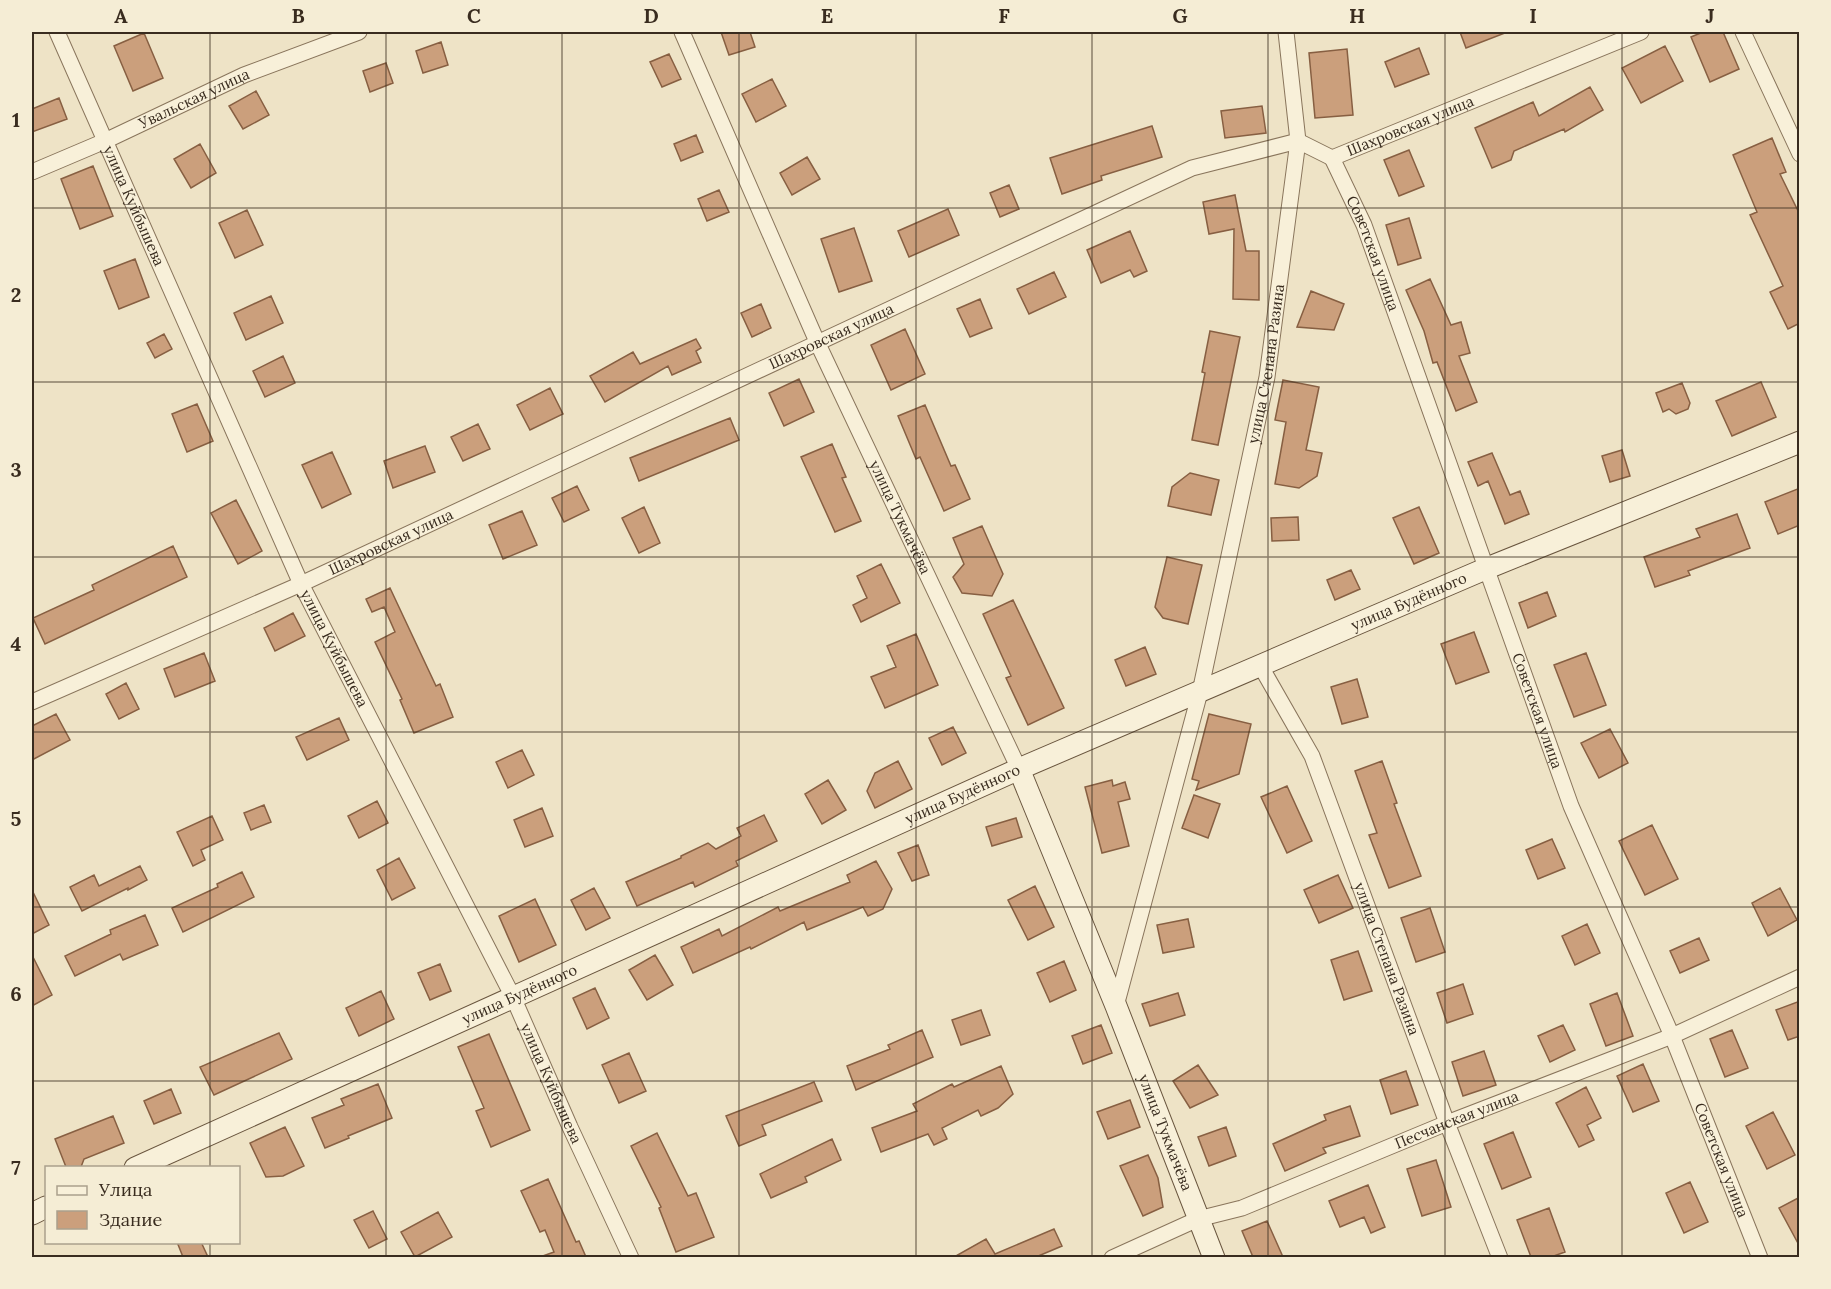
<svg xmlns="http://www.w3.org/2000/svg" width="1831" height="1289" viewBox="0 0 1831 1289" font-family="Lora,serif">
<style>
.building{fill:#cb9f7c;stroke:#875f42;stroke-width:1.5}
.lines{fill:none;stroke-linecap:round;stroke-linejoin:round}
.street-casing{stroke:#89755c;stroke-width:17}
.secondary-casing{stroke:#6a563f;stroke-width:23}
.street{stroke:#f8f0d9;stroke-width:15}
.secondary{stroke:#f8f0d9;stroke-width:21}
.grid{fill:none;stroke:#392c1f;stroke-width:1.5;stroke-opacity:0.55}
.labels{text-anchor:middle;stroke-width:6;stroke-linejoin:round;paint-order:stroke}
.street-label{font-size:15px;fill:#392c1f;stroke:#f5edd5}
.neatline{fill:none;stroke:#392c1f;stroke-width:2}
.grid-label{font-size:20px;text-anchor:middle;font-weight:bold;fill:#392c1f}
</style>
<rect width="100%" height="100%" fill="#eee3c6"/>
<!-- building -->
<path class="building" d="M721 32H750L755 47 729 55Z
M1460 32H1504L1505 33 1466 48Z
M1703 32H1723L1739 69 1710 82 1691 37Z
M144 33 163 78 133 91 114 46Z
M441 42 448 65 423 73 416 51Z
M1665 46 1683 81 1641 103 1622 68Z
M1419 48 1429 74 1395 87 1385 62Z
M1347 49 1353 115 1315 118 1309 53Z
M669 54 681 79 662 87 650 62Z
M386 63 393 83 370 92 363 71Z
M772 79 786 106 756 122 742 94Z
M1590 87 1603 110 1565 132 1564 129 1514 151 1511 160 1492 168 1475 128 1533 102 1539 116Z
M256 91 269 115 243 129 229 106Z
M59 98 67 119 32 132V109Z
M1262 106 1266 133 1225 138 1221 111Z
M1152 126 1162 157 1101 176 1102 180 1062 194 1050 158Z
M696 135 703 152 681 161 674 144Z
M1772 138 1786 172 1780 174 1800 215V323L1788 329 1770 292 1783 286 1750 215 1757 212 1733 155Z
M200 144 216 173 191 188 174 159Z
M1409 150 1424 186 1399 196 1384 160Z
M807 157 820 179 792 195 780 173Z
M93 166 113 216 80 229 61 179Z
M1009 185 1019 209 1000 217 990 193Z
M719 190 729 212 707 221 698 199Z
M1235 195 1246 251H1259V300L1233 299 1234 229 1209 234 1203 202Z
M948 209 959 235 909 257 898 231Z
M247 210 263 245 235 258 219 223Z
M1409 218 1421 258 1398 265 1386 225Z
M854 228 872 281 839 292 821 239Z
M1130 231 1147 271 1134 277 1130 270 1101 283 1087 250Z
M135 259 149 297 119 309 104 271Z
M1054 272 1066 297 1029 314 1017 289Z
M1430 279 1451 325 1461 322 1470 353 1459 356 1477 402 1456 411 1437 362 1433 363 1424 331 1406 290Z
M1311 291 1344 304 1334 330 1297 327Z
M271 296 283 323 246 340 234 313Z
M980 299 992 328 970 337 957 309Z
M761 304 771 328 752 337 741 313Z
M905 329 925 374 891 390 871 345Z
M1210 331 1240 337 1218 445 1192 440 1205 373 1202 372Z
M164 334 172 349 155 358 147 343Z
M696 339 701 348 696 351 701 362 672 375 668 366 605 402 590 376 633 352 640 364Z
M283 356 295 383 265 397 253 371Z
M799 379 814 412 784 426 769 393Z
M1283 380 1319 387 1306 450 1322 453 1317 476 1299 488 1275 484 1286 422 1275 420Z
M1761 382 1776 417 1732 436 1716 401Z
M1682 383 1690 403 1688 409 1676 414 1669 409 1663 412 1656 393Z
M550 388 563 414 530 430 517 405Z
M197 404 213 441 187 452 172 414Z
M925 405 951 466 955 465 970 499 944 511 920 457 916 459 898 416Z
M730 418 739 440 639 481 630 458Z
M478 424 490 449 463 461 451 437Z
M832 444 846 477 842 478 861 521 835 532 801 457Z
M425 446 435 472 393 488 384 461Z
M1622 450 1630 476 1610 482 1602 456Z
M332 452 351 494 322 508 302 465Z
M1492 453 1510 495 1520 491 1529 514 1505 524 1488 481 1478 486 1468 462Z
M1190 473 1219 480 1211 515 1168 506 1172 487Z
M577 486 589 510 564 522 552 498Z
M1800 488V525L1778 534 1765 502Z
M236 500 262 551 238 564 211 513Z
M644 507 660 543 639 553 622 518Z
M1419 507 1439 553 1414 564 1393 518Z
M522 511 537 545 503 559 489 525Z
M1737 514 1750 548 1688 571 1690 575 1655 587 1644 557 1700 537 1696 529Z
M1298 517 1299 540 1272 541 1271 518Z
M982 526 1003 574 992 596 962 593 953 577 964 564 953 538Z
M173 546 187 577 45 644 33 618 94 590 92 585Z
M1167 557 1202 565 1188 624 1163 618 1155 607Z
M881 564 900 603 861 622 853 605 867 598 857 576Z
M1351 570 1360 589 1335 600 1327 580Z
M390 588 436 686 440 684 453 717 414 733 400 700 402 699 375 642 395 632 384 607 372 612 366 599Z
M1547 592 1556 616 1528 628 1519 603Z
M1013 600 1064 708 1028 725 1006 678 1011 676 983 614Z
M293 613 305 636 275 651 264 628Z
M1474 632 1489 672 1456 684 1441 644Z
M916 634 938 685 885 708 871 677 896 667 887 646Z
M1145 647 1156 674 1126 686 1115 660Z
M204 653 215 681 175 697 164 669Z
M1586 653 1606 705 1574 717 1554 665Z
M1357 679 1368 717 1342 724 1331 687Z
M126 683 139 709 119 719 106 694Z
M56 714 70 740 32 760V726Z
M1209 714 1251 724 1239 774 1196 790 1199 781 1192 779Z
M339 718 349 740 307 760 296 737Z
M953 727 966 753 942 765 929 738Z
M1610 729 1628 763 1599 778 1581 743Z
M522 750 534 775 508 788 496 762Z
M898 761 912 789 875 808 867 791 875 773Z
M1382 761 1397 803 1394 804 1421 876 1389 888 1369 835 1377 833 1355 771Z
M828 780 846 810 822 824 805 794Z
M1112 780 1113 786 1125 782 1130 799 1118 802 1129 846 1102 853 1085 787Z
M1287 786 1312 841 1287 853 1261 797Z
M1194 795 1220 804 1208 838 1182 828Z
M377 801 388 823 359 838 348 816Z
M264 805 271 822 251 830 244 813Z
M542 808 553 836 525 847 514 820Z
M764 815 777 841 736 861 738 866 695 887 693 882 637 906 626 882 681 858V856L708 843 716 849 741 836 737 828Z
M212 816 223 840 201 850 205 860 193 866 177 832Z
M1016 818 1022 837 992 846 986 827Z
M1652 825 1678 879 1645 895 1619 841Z
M1552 839 1565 868 1538 879 1526 850Z
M918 845 929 875 912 881 898 853Z
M399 858 415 888 392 900 377 870Z
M876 861 892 889 883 909 868 916 863 907 807 930 804 922 751 949 750 947 693 973 681 947 719 929 722 936 778 907 780 911 850 882 847 875Z
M140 866 147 880 128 890V888L82 911 70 887 94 875 99 886Z
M242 872 254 897 183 932 172 908 218 887 217 884Z
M1338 875 1353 908 1319 923 1304 890Z
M1035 886 1054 927 1028 940 1008 900Z
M594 888 610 918 586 930 571 900Z
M1780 888 1797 920 1768 936 1752 903Z
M32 890 49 925 32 934Z
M535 899 556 945 519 962 499 916Z
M1430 908 1445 952 1416 962 1401 918Z
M145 915 158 945 123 960 120 954 75 976 65 956 111 934 110 930Z
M1188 919 1194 947 1163 953 1157 925Z
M1587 924 1600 953 1575 965 1562 936Z
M1699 938 1709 960 1680 973 1670 951Z
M1358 951 1372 991 1344 1000 1331 960Z
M32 955 52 995 32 1006Z
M655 955 673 985 647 1000 629 970Z
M1064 961 1076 990 1050 1002 1037 973Z
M440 964 451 991 430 1000 418 973Z
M1463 984 1473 1014 1447 1023 1437 993Z
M595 988 609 1018 587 1029 573 998Z
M381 991 394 1019 359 1036 346 1008Z
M1178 993 1185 1015 1150 1026 1142 1004Z
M1617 993 1633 1036 1606 1046 1590 1004Z
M1800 1001V1036L1788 1040 1776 1010Z
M981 1010 990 1035 961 1045 952 1020Z
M1101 1025 1112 1053 1083 1064 1072 1036Z
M1563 1025 1575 1050 1550 1062 1538 1036Z
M922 1030 933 1057 856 1090 847 1066 890 1049 888 1045Z
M1732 1030 1748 1068 1725 1077 1710 1039Z
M279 1033 292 1059 214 1095 200 1067Z
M489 1034 530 1130 491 1147 476 1111 484 1108 458 1047Z
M1484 1051 1496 1085 1463 1096 1452 1062Z
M629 1053 646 1091 619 1103 602 1065Z
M1643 1064 1659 1101 1633 1112 1617 1076Z
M1198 1065 1218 1095 1190 1108 1173 1081Z
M1001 1066 1013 1094 998 1108 981 1116 978 1110 942 1128 947 1139 934 1145 928 1134 881 1152 872 1128 917 1111 913 1104 952 1084 954 1087Z
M1406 1071 1418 1105 1391 1114 1380 1080Z
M814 1082 822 1101 762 1125 766 1135 739 1146 726 1116Z
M378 1084 392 1118 348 1136 349 1138 325 1148 312 1118 344 1105 341 1099Z
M1586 1087 1601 1118 1587 1125 1594 1140 1579 1147 1556 1103Z
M171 1089 181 1113 154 1124 144 1101Z
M1130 1100 1140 1127 1108 1139 1097 1112Z
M1350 1106 1360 1136 1323 1148 1326 1153 1285 1171 1273 1144 1326 1120 1324 1115Z
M1773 1112 1795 1155 1767 1169 1746 1126Z
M113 1116 124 1143 84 1159 81 1167H66L55 1139Z
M285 1127 304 1166 283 1176 266 1177 250 1143Z
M1226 1127 1236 1156 1209 1166 1198 1137Z
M1513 1132 1531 1177 1502 1189 1484 1144Z
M657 1133 688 1196 696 1193 714 1237 676 1252 659 1208 661 1207 631 1146Z
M832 1139 841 1160 805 1177 807 1182 771 1198 760 1174Z
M1148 1155 1158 1178 1163 1207 1143 1216 1120 1166Z
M1436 1160 1451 1207 1422 1216 1407 1169Z
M548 1179 576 1242 579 1241 586 1257H540L554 1252 545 1230 540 1232 521 1191Z
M1690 1182 1708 1222 1684 1233 1666 1193Z
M1368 1185 1385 1227 1371 1233 1364 1217 1340 1227 1329 1201Z
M1800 1197V1247L1779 1208Z
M1549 1208 1565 1252 1551 1257H1531L1517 1220Z
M373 1211 387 1239 369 1248 354 1220Z
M438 1212 452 1237 415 1257 401 1232Z
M1267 1221 1283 1257H1253L1242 1231Z
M1054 1229 1062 1246 1036 1257H954L986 1239 995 1254Z
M177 1242H201L208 1257H183Z"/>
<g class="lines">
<defs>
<g id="street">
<path id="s1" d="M57 32 301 584 513 997 570 1127 631 1258"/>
<path id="s2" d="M682 32 818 344 1019 769"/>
<path d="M1743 32 1800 154"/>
<path id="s3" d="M1332 158 1364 225 1571 806 1672 1036 1760 1258"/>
<path id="s4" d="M32 172 105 141 244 75 359 32"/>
<path id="s5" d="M1260 665 1312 756 1447 1123 1500 1258"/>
<path id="s6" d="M32 702 301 584 1192 168 1298 141 1332 158 1641 32"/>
<path id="s7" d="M1116 1006 1200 692 1267 377 1298 141 1286 32"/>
<path id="s8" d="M1112 1258 1198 1219 1242 1208 1447 1123 1672 1036 1800 977"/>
</g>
<g id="secondary">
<path id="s9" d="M1019 769 1116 1006 1214 1258"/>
<path id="s10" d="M135 1168 1019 769 1485 569 1800 442"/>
<path d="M32 1214 46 1207"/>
</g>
</defs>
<!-- street casing -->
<use href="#street" class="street-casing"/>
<!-- secondary casing -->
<use href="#secondary" class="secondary-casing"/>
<!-- street -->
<use href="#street" class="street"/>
<!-- secondary -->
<use href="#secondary" class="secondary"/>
</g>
<!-- grid -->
<path class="grid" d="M210 32V1168M386 32V1258M562 32V1258M739 32V1258M916 32V1258M1092 32V1258M1268 32V1258M1445 32V1258M1622 32V1258M32 208H1800M32 382H1800M32 557H1800M32 732H1800M32 907H1800M32 1081H1800M210 1242V1258"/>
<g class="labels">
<!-- street labels -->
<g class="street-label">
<text dy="5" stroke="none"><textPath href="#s4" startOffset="178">Увальская улица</textPath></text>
<text dy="5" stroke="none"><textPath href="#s6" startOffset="1509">Шахровская улица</textPath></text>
<text dy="5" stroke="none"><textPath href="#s1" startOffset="190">улица Куйбышева</textPath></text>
<text dy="5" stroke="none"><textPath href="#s3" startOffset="104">Советская улица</textPath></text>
<text dy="5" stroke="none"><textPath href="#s6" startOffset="879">Шахровская улица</textPath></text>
<text dy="5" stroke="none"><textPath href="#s7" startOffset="660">улица Степана Разина</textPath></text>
<text dy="5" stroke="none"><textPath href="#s2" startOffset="532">улица Тукмачёва</textPath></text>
<text dy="5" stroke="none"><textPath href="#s6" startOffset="393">Шахровская улица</textPath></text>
<text dy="5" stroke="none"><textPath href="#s10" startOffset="1394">улица Будённого</textPath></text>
<text dy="5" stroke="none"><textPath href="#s1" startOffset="676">улица Куйбышева</textPath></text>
<text dy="5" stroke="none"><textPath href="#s3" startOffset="590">Советская улица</textPath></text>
<text dy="5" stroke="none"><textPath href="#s10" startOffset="908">улица Будённого</textPath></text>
<text dy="5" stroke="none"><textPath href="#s5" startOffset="321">улица Степана Разина</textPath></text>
<text dy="5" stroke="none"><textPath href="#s10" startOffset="422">улица Будённого</textPath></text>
<text dy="5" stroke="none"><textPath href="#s1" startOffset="1162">улица Куйбышева</textPath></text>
<text dy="5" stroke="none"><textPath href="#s8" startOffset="372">Песчанская улица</textPath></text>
<text dy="5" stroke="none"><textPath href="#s9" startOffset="392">улица Тукмачёва</textPath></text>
<text dy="5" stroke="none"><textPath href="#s3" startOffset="1076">Советская улица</textPath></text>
</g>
</g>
<!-- border -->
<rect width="1831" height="1289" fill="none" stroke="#f5edd5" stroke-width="66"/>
<!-- legend -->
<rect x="45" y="1166" width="195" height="78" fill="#f5edd5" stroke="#aaa08c" stroke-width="1.5"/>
<rect x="57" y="1186" width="30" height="9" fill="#f8f0d9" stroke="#aaa08c" stroke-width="1.5"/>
<text x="99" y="1196" font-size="18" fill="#392c1f">Улица</text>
<rect x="57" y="1211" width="30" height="18" fill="#cb9f7c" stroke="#aaa08c" stroke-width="1.5"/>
<text x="99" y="1226" font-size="18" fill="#392c1f">Здание</text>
<rect x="33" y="33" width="1765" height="1223" class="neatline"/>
<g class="grid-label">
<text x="121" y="23">A</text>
<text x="298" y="23">B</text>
<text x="474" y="23">C</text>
<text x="651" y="23">D</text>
<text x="827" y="23">E</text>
<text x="1004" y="23">F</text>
<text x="1180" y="23">G</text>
<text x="1357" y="23">H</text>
<text x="1533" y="23">I</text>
<text x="1710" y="23">J</text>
<text x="16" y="127">1</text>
<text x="16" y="302">2</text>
<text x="16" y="477">3</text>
<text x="16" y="651">4</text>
<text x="16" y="826">5</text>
<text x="16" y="1001">6</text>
<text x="16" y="1175">7</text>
</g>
</svg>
